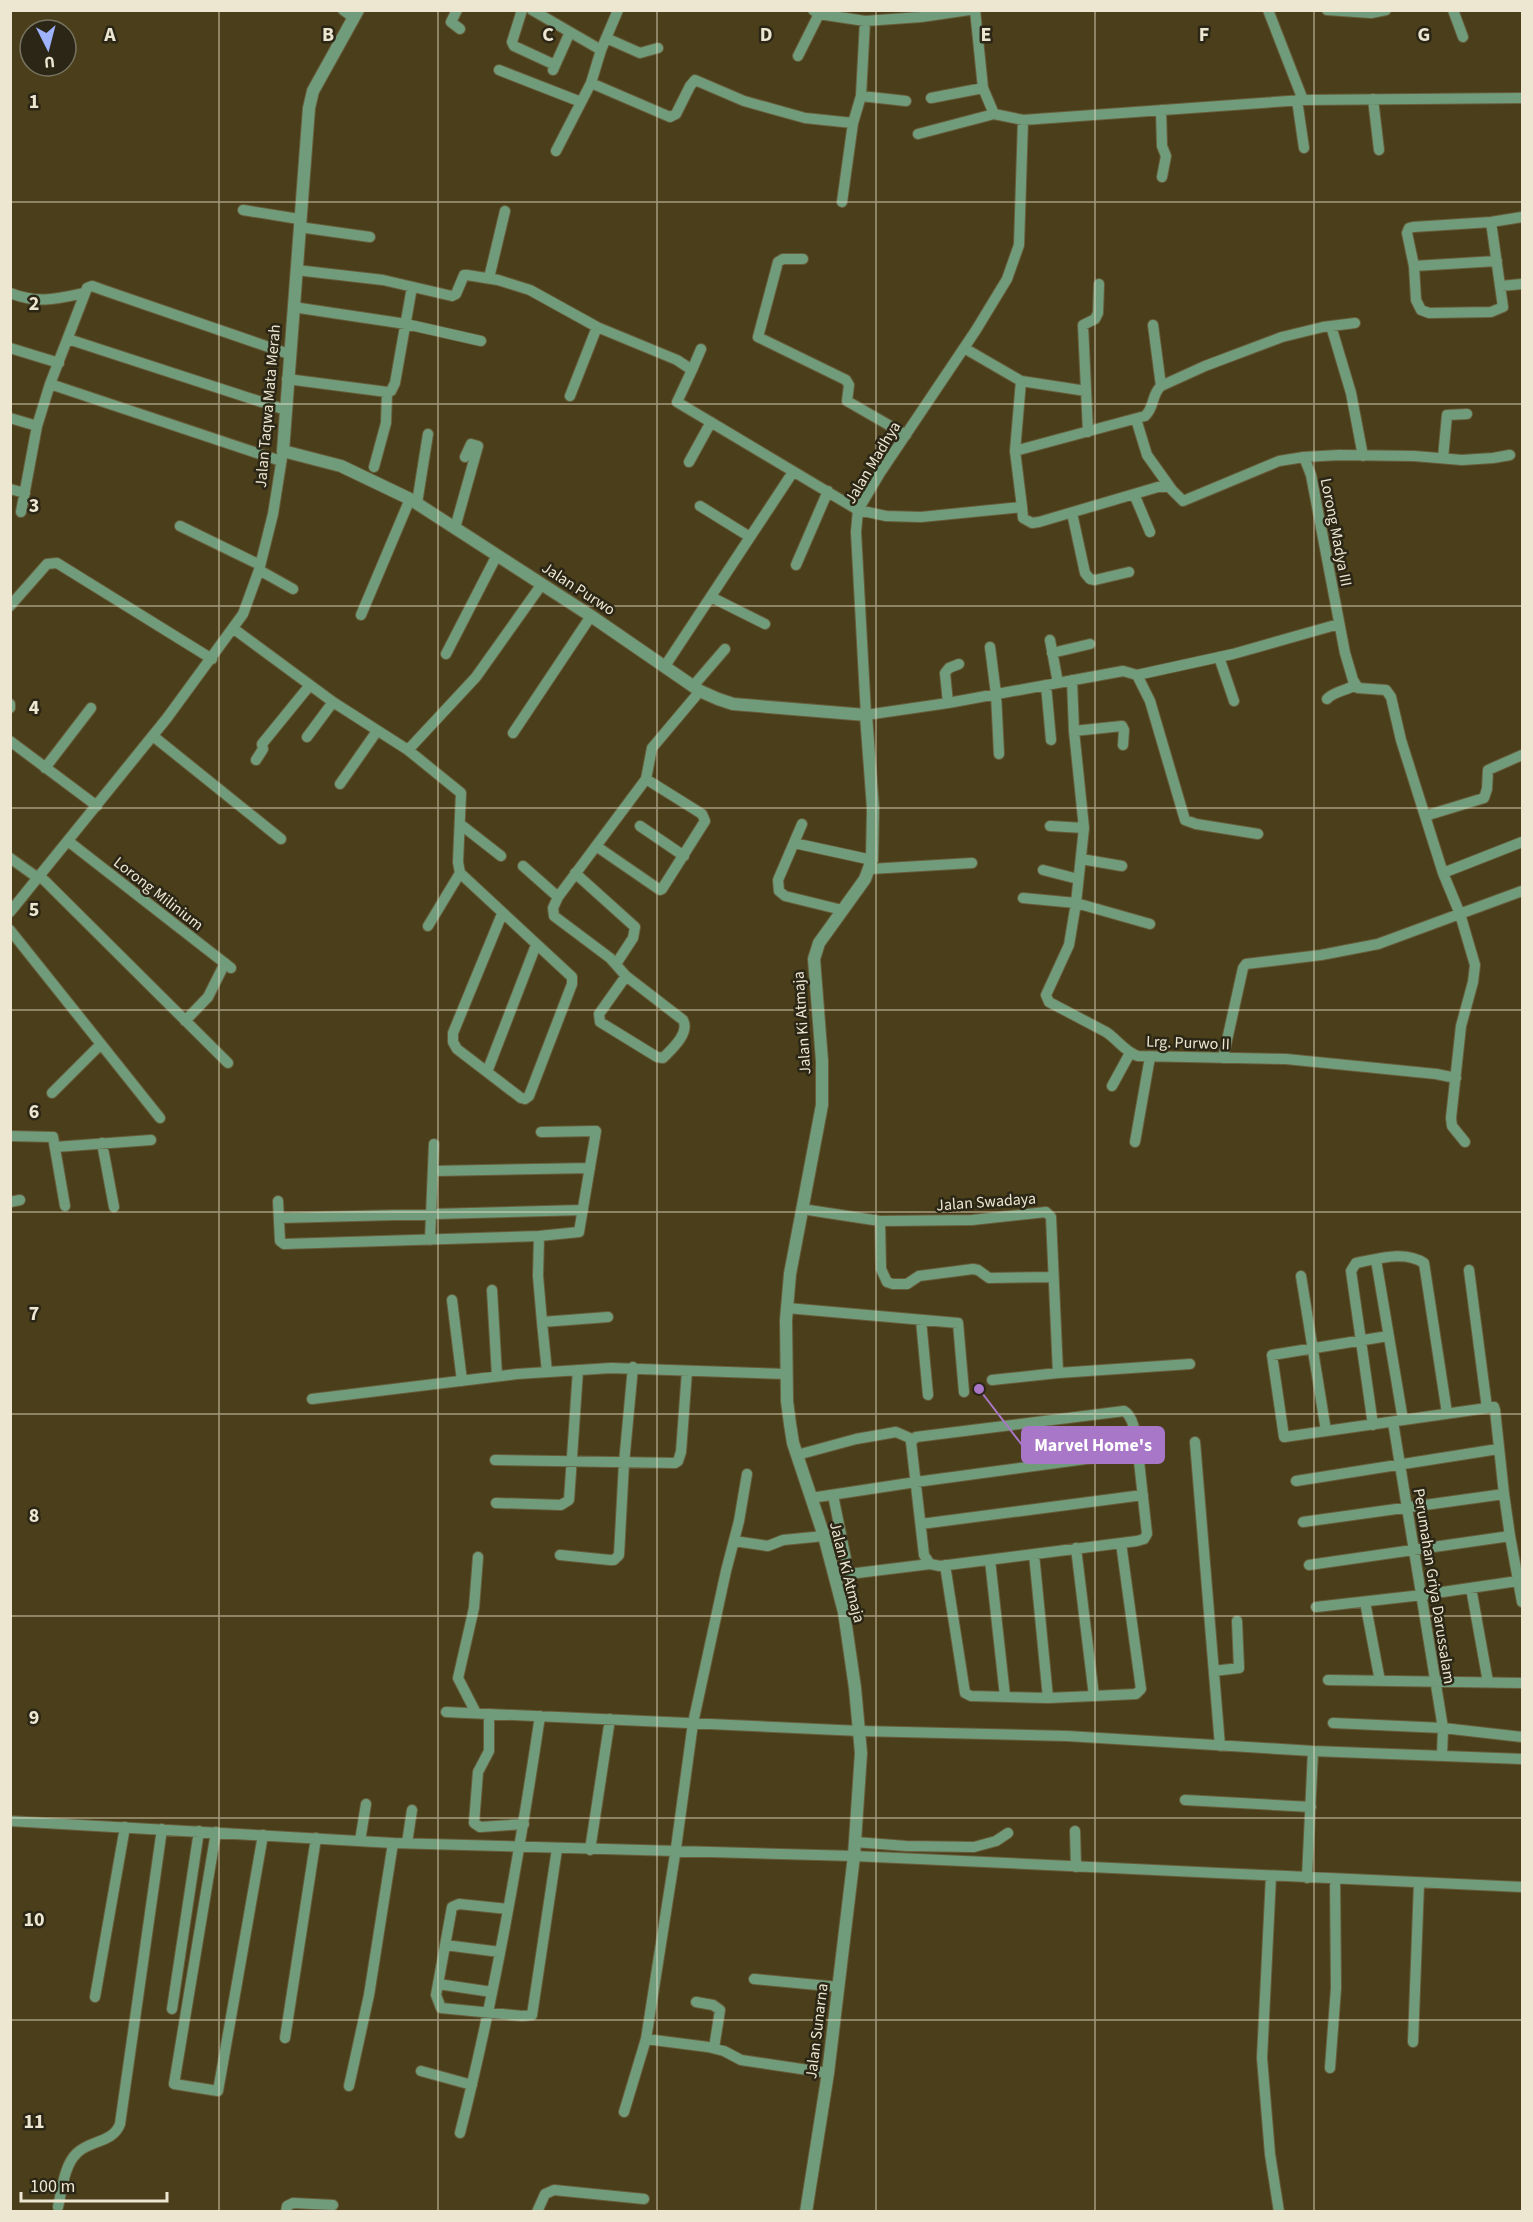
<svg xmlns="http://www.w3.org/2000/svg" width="1533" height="2222" viewBox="0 0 1533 2222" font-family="'Source Sans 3',sans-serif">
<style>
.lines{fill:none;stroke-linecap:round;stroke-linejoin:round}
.minor-casing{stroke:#675d3b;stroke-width:12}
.tertiary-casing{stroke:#675d3b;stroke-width:14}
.minor{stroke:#719c7c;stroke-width:10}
.tertiary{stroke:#719c7c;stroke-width:12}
.grid{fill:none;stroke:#ede7d2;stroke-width:1.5;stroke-opacity:0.55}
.labels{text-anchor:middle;stroke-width:5;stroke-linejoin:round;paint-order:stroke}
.street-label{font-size:16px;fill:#ede7d2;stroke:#2b2616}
.grid-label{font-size:20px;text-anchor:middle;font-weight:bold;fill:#ede7d2;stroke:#2b2616;stroke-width:5;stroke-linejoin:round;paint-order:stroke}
.leader{fill:none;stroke:#a977c7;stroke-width:2}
.callout-dot{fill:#a977c7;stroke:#2b2616;stroke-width:2}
.callout{fill:#a977c7;stroke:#a977c7;stroke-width:2}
.callout-label{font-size:18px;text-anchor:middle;font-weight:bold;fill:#fff}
</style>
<rect width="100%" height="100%" fill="#4a3f1a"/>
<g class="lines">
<defs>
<path id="minor" d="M343 10 354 18
M457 10 451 22 460 29
M522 10 512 42 514 46 555 65
M532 10 601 50 618 10
M813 10 819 14 865 21 921 17 969 10
M975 10 983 88 994 114 1023 120 1303 100 1522 98
M1268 10 1303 100
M1327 10 1371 13 1386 10
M1453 10 1463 37
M865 21 861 96 906 101
M606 38 640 53 658 48
M798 56 819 14
M499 70 581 102
M553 70 570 32
M591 83 670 117 676 114 690 86 695 80 744 101 805 118 853 123
M931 98 983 88
M1373 99 1379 150
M1297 100 1304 148
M1161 110 1162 146 1166 156 1162 177
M1023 120 1019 245 1007 279 976 330 880 473 858 510 856 532 866 715 948 703 1123 671 1137 675
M918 134 994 114
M556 151 591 83 601 50
M842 202 853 123 861 96
M243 210 299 219
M1491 222 1503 307 1491 312 1429 313 1421 310 1416 300 1414 266 1407 233 1409 228 1413 227 1491 222 1522 217
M299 227 370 237
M803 259H783L778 262 758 337 846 380 849 385 847 401 906 435
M1414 266 1497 261
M296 270 383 280 452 296 456 294 464 275H467L498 280 530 290 597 327 677 360 692 370 677 402 858 510 886 516 921 517 1022 507 1023 518 1032 523 1039 522 1158 487H1169
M489 278 505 211
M1501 286 1522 284
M10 293C38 304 56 299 84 293
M293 307 406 324 481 341
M1153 325 1161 386
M1331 326 1351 393 1363 456
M68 339 286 410
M10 348 59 363
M964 348 1021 381 1015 451 1022 507
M692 370 701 349
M287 379 387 392 391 391 395 383 412 287
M1021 381 1086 391
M50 384 281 461
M570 396 597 327
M10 418 37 426
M1136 419 1147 455 1172 490 1183 501 1279 461 1304 457 1311 475 1345 653 1353 680 1358 688 1386 690 1391 697 1401 740 1443 873 1460 914 1475 965 1473 982 1461 1026 1451 1118 1452 1126 1465 1142
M1088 432 1083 325 1095 319 1098 313 1099 284
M1015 451 1145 416C1155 407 1151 395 1161 386L1205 366 1282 337 1323 327 1355 323
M1304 457 1339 455 1414 456 1462 460 1493 458 1510 455
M1443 458 1447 415 1467 414
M689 462 711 422
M374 467 386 423 387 392
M10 489 25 493
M1134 494 1150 532
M417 503 428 434
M700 506 750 537
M21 512 37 426 50 384 87 288 92 286 106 291 289 354
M1072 513 1085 573 1090 579 1095 580 1129 572
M180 526 260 565
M455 528 478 446 471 444 465 457
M796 565 828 491
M259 570 293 589
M711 597 765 624
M10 606 47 564 57 563 212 659
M361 615 410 499
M234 629 333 702 408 750 461 793 458 862 460 873 572 977V984L529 1096 525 1099 521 1098 457 1049 453 1042V1033L502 914
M1050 640 1058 683
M990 647 996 694 999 754
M1052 653 1090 644
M446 654 497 555
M1219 657 1234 701
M665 666 793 472
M1137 675 1150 701 1185 820 1196 824 1258 834
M1137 675 1233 654 1339 624
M1072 680 1074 731 1084 828 1076 903 1069 945 1046 995 1049 1002 1106 1032C1117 1039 1125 1052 1138 1056L1286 1059 1436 1074 1456 1078
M694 685 725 649
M1046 685 1051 740
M1327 699C1334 691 1346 691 1355 685
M948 703 945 673 949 668 959 664
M10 704V708
M1074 731 1122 726 1124 730 1123 745
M513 733 591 616
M153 736 281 839
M307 737 333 702
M10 741 97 806
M408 750 476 677 542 584
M256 760 263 749 262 744 310 685
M45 768 91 708
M340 784 377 731
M1425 816 1484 798 1487 789 1488 770 1522 755
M460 824 501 856
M802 824 778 880 779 891 785 896 842 910
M640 826 684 856
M1050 826 1084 828
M68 841 231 968
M794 843 872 860
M596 846 660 890 662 889 705 821 702 814 646 779
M10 858 38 878
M1081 859 1122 866
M523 866 558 897
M870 869 972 863
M1043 870 1078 879
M575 873 635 927 633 938 616 964
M1443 873 1522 842
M40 876 228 1063
M1023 898 1076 903 1150 924
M10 912 167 718 243 614 259 570 273 514 283 451
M428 926 460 873
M10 930 160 1118
M626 976 599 1014 600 1022 657 1057 663 1058C672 1049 690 1033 683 1020L626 976 610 958 554 916 553 908 558 897 646 779 652 748 700 691
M185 1021 208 997 225 963
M1223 1058 1243 968 1246 964 1321 955 1378 944 1522 891
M487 1072 536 945
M1112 1086 1130 1053
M52 1093 101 1044
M541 1132 596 1131 579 1232 539 1236 538 1276 542 1322
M10 1136 53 1137 65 1206
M1135 1142 1150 1057
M102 1143 114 1207
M55 1147 151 1140
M433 1171 590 1168
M278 1201 280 1241 284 1244 539 1236
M10 1202 20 1200
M802 1209 880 1221 972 1220 1046 1212 1051 1217 1058 1373
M279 1218 583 1210
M880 1221 881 1269 887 1282 893 1284H907L919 1276 973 1269 978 1270 989 1278 1053 1277
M430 1240 434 1144
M1376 1260 1403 1420
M1301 1276 1326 1431
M492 1290 497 1376
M452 1300 462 1381
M787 1308 958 1323 964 1392
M921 1320 928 1395
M1388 1336 1272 1355 1284 1437 1487 1408 1469 1270
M547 1372 542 1322 608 1317
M992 1380 1058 1373 1190 1364
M312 1399 517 1374 611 1368 786 1374
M1393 1422 1443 1728 1442 1755
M1373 1425 1351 1271 1356 1263C1378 1259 1404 1250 1424 1263L1447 1413
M1195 1442 1220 1746
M797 1455 856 1439 896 1432 912 1439
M495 1460 675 1463 678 1461 681 1452 687 1371
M747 1474 739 1521 726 1571 693 1723 676 1848 646 2039 708 2047 724 2051 741 2060 828 2073
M1296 1481 1498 1449
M833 1495 849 1574 930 1564
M811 1498 916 1482 1138 1452 1147 1534 1144 1539 1137 1541 940 1566 930 1564 924 1555 911 1442 916 1437 1124 1411C1135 1417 1136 1440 1138 1452
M496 1503 561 1505 569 1500 578 1370
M1303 1522 1504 1494 1495 1410 1494 1407 1487 1408
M921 1524 1143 1495
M1510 1536 1522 1602
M734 1541 768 1546 783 1540 824 1536
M1034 1554 1048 1698 1094 1696 1076 1548
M560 1555 610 1560H614L619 1555 624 1463 633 1367
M990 1560 1005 1696
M945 1565 965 1693 971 1696 1048 1698
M1309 1565 1510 1536 1504 1494
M1471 1588 1488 1682
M1365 1602 1380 1681
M1316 1607 1422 1595 1518 1581
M1214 1671 1239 1668 1237 1621
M1328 1680 1522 1683
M1094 1696 1136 1694 1141 1689 1121 1543
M446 1712 860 1731 1067 1736 1313 1751 1522 1759
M476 1713 458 1678 474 1608 478 1557
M489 1714V1751L478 1772 474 1823 480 1827 524 1824
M1333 1723 1443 1728 1522 1737
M1185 1800 1311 1807
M10 1821 393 1843 854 1856 1522 1887
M1075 1831 1076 1867
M216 1832 174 2084 218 2091 263 1835
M360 1841 366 1804
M855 1842 906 1846 974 1847 996 1841 1008 1833
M407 1843 412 1810
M590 1850 610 1719
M1271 1876 1262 2058 1270 2154 1279 2212
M1307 1878 1313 1751
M508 1909 459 1904 452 1907 436 1995 441 2008 522 2016 532 2015 557 1849
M445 1945 500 1952
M754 1979 839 1987
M438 1984 492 1992
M95 1997 125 1827
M696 2002 713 2005 720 2010 714 2048
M172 2009 199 1831
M285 2038 316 1838
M1413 2042 1419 1883
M1330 2068 1336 1988 1335 1879
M421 2071 472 2085
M349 2086 369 1995 393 1843
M624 2112 646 2039
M460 2133C495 1995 519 1856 540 1716
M58 2207C62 2190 64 2165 77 2153 90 2140 113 2143 120 2124L162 1829
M286 2212 287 2206 293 2203 333 2205
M537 2212 545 2194 554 2190 644 2199"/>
<path id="tertiary" d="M358 10 313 91 309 108 283 451 341 466 410 499 591 616 700 691 718 699 733 704 866 715 873 808 872 860 865 879 819 943 814 959 822 1061V1105L790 1274 786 1320 787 1401 790 1424 793 1443 824 1536 844 1612 855 1688 861 1753 854 1856 828 2073 806 2212"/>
</defs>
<!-- minor casing -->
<use href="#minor" class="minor-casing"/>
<!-- tertiary casing -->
<use href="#tertiary" class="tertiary-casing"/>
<!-- minor -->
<use href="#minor" class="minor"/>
<!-- tertiary -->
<use href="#tertiary" class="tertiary"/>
</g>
<!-- grid -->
<path class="grid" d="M219 10V2212M438 10V2212M657 10V2212M876 10V2212M1095 10V2212M1314 10V2212M10 202H1522M10 404H1522M10 606H1522M10 808H1522M10 1010H1522M10 1212H1522M10 1414H1522M10 1616H1522M10 1818H1522M10 2020H1522"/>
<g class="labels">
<!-- street labels -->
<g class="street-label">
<text transform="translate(267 406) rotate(-85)" y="6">Jalan Taqwa Mata Merah</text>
<text transform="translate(872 462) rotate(-59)" y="6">Jalan Madhya</text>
<text transform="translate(1337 532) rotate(79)" y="6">Lorong Madya III</text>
<text transform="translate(579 588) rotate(33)" y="6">Jalan Purwo</text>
<text transform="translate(159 893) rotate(38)" y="6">Lorong Milinium</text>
<text transform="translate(801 1023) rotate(-94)" y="6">Jalan Ki Atmaja</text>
<text transform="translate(1188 1042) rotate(2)" y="6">Lrg. Purwo II</text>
<text transform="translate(986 1201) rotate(-4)" y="6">Jalan Swadaya</text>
<text transform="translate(848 1572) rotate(76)" y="6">Jalan Ki Atmaja</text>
<text transform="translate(1435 1586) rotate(81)" y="6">Perumahan Griya Darussalam</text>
<text transform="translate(816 2031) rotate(-83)" y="6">Jalan Sunarna</text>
</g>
</g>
<g class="grid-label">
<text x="110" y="41">A</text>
<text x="328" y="41">B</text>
<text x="548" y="41">C</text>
<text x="766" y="41">D</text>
<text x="986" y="41">E</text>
<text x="1204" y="41">F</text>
<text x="1424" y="41">G</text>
<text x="34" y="108">1</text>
<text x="34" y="310">2</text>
<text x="34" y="512">3</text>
<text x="34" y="714">4</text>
<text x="34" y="916">5</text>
<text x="34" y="1118">6</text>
<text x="34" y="1320">7</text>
<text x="34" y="1522">8</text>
<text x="34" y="1724">9</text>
<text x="34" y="1926">10</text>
<text x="34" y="2128">11</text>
</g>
<!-- callouts -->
<path class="leader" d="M979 1389L1022 1445"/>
<circle class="callout-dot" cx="979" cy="1389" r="6"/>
<rect class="callout" x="1022" y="1427" width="142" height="36" rx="6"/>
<g class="callout-label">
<text x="1093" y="1451">Marvel Home's</text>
</g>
<!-- border -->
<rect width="1533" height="2222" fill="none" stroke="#ede7d2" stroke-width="24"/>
<!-- north arrow -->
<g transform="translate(48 48) rotate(174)"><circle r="28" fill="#2b2616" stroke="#797361" stroke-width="1.5"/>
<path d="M0-4.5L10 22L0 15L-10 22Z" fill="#9fb3fd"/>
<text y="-9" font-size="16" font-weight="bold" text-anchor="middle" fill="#ede7d2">U</text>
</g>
<!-- scale -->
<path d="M21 2192v9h146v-9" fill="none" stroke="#ede7d2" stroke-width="3"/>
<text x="30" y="2192" font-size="18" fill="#ede7d2" stroke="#2b2616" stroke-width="4.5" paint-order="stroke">100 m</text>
</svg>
